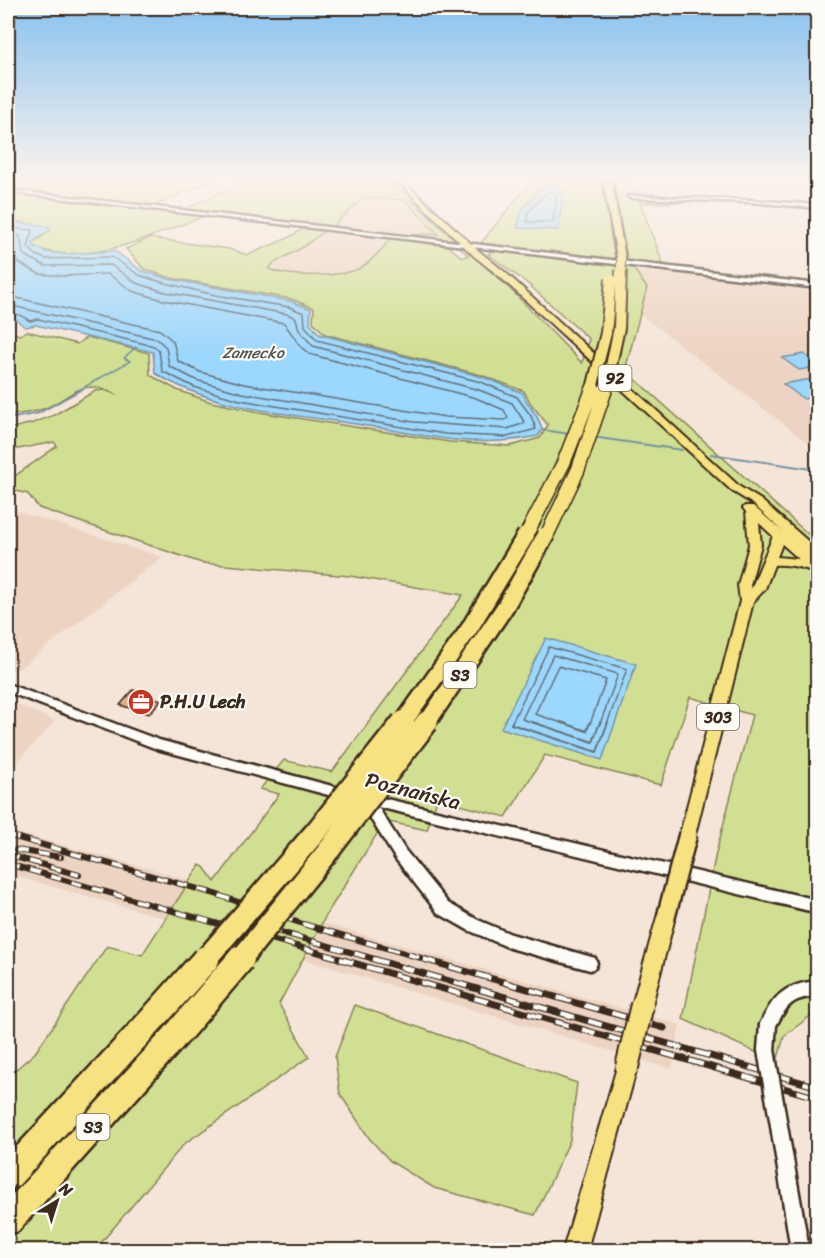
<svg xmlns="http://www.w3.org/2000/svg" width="825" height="1258" viewBox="0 0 825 1258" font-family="Sriracha,sans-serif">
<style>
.built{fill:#edd4c2}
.green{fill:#d1df92;stroke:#868458;stroke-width:1.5}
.water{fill:#9cd7fd;stroke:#7592a4;stroke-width:1.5}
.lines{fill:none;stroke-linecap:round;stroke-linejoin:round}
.shore-far1{stroke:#626f77;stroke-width:1.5}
.shore{stroke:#626f77;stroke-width:2}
.stream-far1{stroke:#7592a4;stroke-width:1.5}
.stream{stroke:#7592a4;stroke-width:2}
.building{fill:#deae8f;stroke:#3b2a1e;stroke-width:1.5}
.minor-casing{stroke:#3b2a1e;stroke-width:5}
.major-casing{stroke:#3b2a1e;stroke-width:4}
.highway-casing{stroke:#3b2a1e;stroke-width:5}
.minor{fill:#fdfcf7;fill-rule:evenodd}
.major{fill:#f7e281;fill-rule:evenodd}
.highway{fill:#f7e281;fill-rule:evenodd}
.rail-far1-casing{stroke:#3b2a1e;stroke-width:6}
.rail-casing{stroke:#3b2a1e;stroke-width:7}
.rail-far1{stroke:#fdfcf7;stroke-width:4;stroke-dasharray:11;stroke-linecap:butt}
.rail{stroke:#fdfcf7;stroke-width:4.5;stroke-dasharray:14;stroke-linecap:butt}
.minor-bridge-casing{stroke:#3b2a1e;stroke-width:21;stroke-linecap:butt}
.major-bridge-far1-casing{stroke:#3b2a1e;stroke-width:22;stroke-linecap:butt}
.major-bridge-casing{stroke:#3b2a1e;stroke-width:26;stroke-linecap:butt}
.highway-bridge-far5-casing{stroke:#3b2a1e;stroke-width:10;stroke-linecap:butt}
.highway-bridge-far4-casing{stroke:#3b2a1e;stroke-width:14;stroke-linecap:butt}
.highway-bridge-far3-casing{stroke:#3b2a1e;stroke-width:16;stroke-linecap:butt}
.highway-bridge-far2-casing{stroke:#3b2a1e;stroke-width:21;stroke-linecap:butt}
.highway-bridge-far1-casing{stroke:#3b2a1e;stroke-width:26;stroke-linecap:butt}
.highway-bridge-casing{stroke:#3b2a1e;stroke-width:31;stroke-linecap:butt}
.minor-bridge{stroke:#fdfcf7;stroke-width:16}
.major-bridge-far1{stroke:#f7e281;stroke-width:17}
.major-bridge{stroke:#f7e281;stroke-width:22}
.highway-bridge-far5{stroke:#f7e281;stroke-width:8}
.highway-bridge-far4{stroke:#f7e281;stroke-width:10}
.highway-bridge-far3{stroke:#f7e281;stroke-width:13}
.highway-bridge-far2{stroke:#f7e281;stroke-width:16}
.highway-bridge-far1{stroke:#f7e281;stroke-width:21}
.highway-bridge{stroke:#f7e281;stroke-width:26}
.labels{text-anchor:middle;stroke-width:4.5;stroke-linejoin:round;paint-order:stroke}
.far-water-label{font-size:16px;font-style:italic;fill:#535556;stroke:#fdfcf7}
.shield{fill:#fdfcf7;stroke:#75695f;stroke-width:1.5}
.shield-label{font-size:16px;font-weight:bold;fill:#3b2a1e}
.poi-label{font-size:18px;font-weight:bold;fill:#3b2a1e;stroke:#fdfcf7;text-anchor:start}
.near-street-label{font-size:21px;fill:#3b2a1e;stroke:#fdfcf7}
</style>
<rect width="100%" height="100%" fill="#f4e5d8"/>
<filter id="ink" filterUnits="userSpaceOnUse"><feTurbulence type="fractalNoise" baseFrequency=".0167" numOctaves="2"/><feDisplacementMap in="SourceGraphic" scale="12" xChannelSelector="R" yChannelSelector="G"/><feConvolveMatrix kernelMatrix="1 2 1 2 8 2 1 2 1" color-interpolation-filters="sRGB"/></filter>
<g filter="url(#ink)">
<!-- built -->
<path class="built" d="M363 198 405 200 438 234 409 235 332 226Z
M326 230 391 238 366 265 356 271 325 274 277 273 269 269 274 263 303 247Z
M632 267 817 289V450L640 314 647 288Z
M8 508 162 557 16 671 8 666Z
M8 700 55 721 8 772Z
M8 830 158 871 309 919 680 1025 672 1069 171 920 8 874Z"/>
<!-- green -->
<path class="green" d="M8 179H214L154 206 8 189Z
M238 179H387L453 238 446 240 409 235 438 234 405 200 363 198 333 226 397 235 185 209 244 181Z
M533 179H632L631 189 636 192 689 198 687 202 640 203 663 264 659 270 633 268 647 288 625 370 817 542V1011L784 1036 777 1062 683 1019 716 853 752 715 690 697 661 785 545 755 506 817 437 799 427 830 385 821 328 912 279 1004 309 1057 184 1144 95 1250H8V1076L35 1053 107 946 142 955 200 865 204 867 215 882 279 794 260 789 284 760 332 772 463 595 350 576 202 563 39 508 28 494 8 489V481L57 446 54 442 18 449 9 447 8 429 33 423 54 415 95 391 105 390 117 395C77 374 71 401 40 410 30 413 18 414 8 416V332L20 335 27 331 77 344 87 337 149 353 150 375 177 390 211 402 259 412 450 442 510 446 540 438 548 425 531 404 524 391 481 375 325 334 313 322 314 308 291 299 171 278 144 269 126 249 149 238 229 249 248 255 288 238 304 228 326 230 303 247 274 263 269 269C286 278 349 278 365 265 375 258 383 247 391 238L445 244 462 257 468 256 460 247 466 249 511 290 582 363 589 339 528 284 488 254H490L489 251 497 250 565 259 568 255 485 245 481 243Z
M8 192 204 216C158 233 81 271 33 246L34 241 44 236 24 222H8Z
M355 1005 577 1083 570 1140 535 1215 434 1188 390 1161 369 1138 340 1094 335 1057Z"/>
<!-- water -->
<path class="water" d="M544 184 564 189 558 230 517 228 522 210Z
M8 222 43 225 51 230 34 241 33 246 46 252 65 254 115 251 142 271 169 279 290 301 311 309 310 323 319 334 483 377 523 393C528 408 539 413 542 430L538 436C470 451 415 432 348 423 283 413 213 409 155 373L153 352 36 325 25 327 17 320 8 318Z
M804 354 817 364V367L799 370 782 358Z
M817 378V396L804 399 783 384Z
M546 638 636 664 602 760 501 728Z"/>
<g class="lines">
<!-- shore-far1 -->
<path class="shore-far1" d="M548 191 557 195 553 222H527L528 212Z
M8 228 33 230 28 247 36 255 46 259 112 257 139 275 161 282 215 295 289 307 304 313 305 326 317 340 481 382 517 397 531 416 536 429 507 437 445 434 240 400 194 387 162 371 159 351 154 346 38 319 30 321 20 315 8 313
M8 235 20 236 23 254 45 266 111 265 136 283 165 292 287 314 296 318 299 330 313 346 479 390 512 403 525 423 507 429 414 422 242 393 196 380 169 366 166 347 157 339 8 305
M8 244 19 263 39 274 64 276 108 274 132 291 163 300 284 323 301 347 309 354 476 398 504 410 508 418 505 420 446 417 244 384 200 372 178 361 173 341 160 330 8 296
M511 724 549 647 627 669 607 724
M537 724 522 719 553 655 618 674 600 724
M565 724 535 714 558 666 606 680 590 724"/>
<!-- shore -->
<path class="shore" d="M512 722 511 724 597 752 608 722
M532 722 593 742 600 722
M561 722 587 731 590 722"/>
<!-- stream-far1 -->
<path class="stream-far1" d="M81 389 130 361 124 358 136 347"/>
<!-- stream -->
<path class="stream" d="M8 419 39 413 84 388
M543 430 570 434
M592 437 682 450
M711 454 818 470"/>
</g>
<!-- building -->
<path class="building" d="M133 690 161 700 149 714 120 705Z"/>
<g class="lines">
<defs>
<path id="minor" d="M8 190 818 284V288L8 192Z
M628 196 750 200 818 205V208L750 202 630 198Z
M8 684 159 740 347 790 351 791 353 795 351 799 347 800 157 749 8 692Z
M365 794 818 900V913L378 807 405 850 448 903 478 920 511 934 595 958 597 963 595 968 590 970 510 948 468 930 438 913 395 858 361 803 359 799 361 795Z
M818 981V996C795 998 789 1002 778 1022 775 1028 774 1030 768 1033L762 1031 760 1025C773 995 785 984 818 981Z
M777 1106 783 1108 785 1114 809 1250H791L769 1114 771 1108Z"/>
<path id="major" d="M395 179H401L480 252 505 272 740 487 761 500 818 550V561L816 560 818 562V573C803 568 791 564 774 565L765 589 753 602 694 839 688 841 682 839 680 834 740 601 738 585 749 545 746 512 743 508 745 506H753L783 532 753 504 732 491 499 276 474 256ZM759 523 773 536 751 589 750 585 761 545ZM782 544 799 559 777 557Z
M666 908 672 911 675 917 652 1005 649 1012 642 1015 635 1012 632 1005 657 917 660 911Z
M627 1057 634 1060 637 1067 587 1250H563L617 1067 620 1060Z"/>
<path id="highway" d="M603 179H611L625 258 621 261 617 258Z
M156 1003 165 1006 168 1015 165 1024 18 1186 8 1190V1156L147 1006Z
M178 1021 187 1024 190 1033 187 1042 18 1231 8 1235V1200L169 1024Z"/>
</defs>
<!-- minor casing -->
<use href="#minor" class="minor-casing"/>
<!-- major casing -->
<use href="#major" class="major-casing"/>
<!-- highway casing -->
<use href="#highway" class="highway-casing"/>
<!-- minor -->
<use href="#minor" class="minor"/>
<!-- major -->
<use href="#major" class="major"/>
<!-- highway -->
<use href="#highway" class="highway"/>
<defs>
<path id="rail-far1" d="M8 835 212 893 303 924 428 960
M16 850 61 857
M8 855 79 875
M8 864 345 960
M270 929 378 960"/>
<path id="rail" d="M340 959 818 1098
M373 959 818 1087
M423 959 664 1028"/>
</defs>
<!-- rail-far1 casing -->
<use href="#rail-far1" class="rail-far1-casing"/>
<!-- rail casing -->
<use href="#rail" class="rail-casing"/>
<!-- rail-far1 -->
<use href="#rail-far1" class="rail-far1"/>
<!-- rail -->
<use href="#rail" class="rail"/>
<defs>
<path id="minor-bridge" d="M768 1025 766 1050 777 1114"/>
<path id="major-bridge-far1" d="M666 917 688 834"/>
<path id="major-bridge" d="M627 1067 642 1005"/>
<path id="highway-bridge-far5" d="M621 272V258"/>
<path id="highway-bridge-far4" d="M592 389 606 333 611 279
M606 389 619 328 621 270"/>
<path id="highway-bridge-far3" d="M525 537 564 462 593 388
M546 537 578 470 606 388"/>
<path id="highway-bridge-far2" d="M402 724 469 629 526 535
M426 724 505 607 546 535"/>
<path id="highway-bridge-far1" d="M205 960 319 828 403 722
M240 960 329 850 427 722"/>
<path id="highway-bridge" d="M156 1015 206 959
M178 1033 241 959"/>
</defs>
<!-- minor-bridge casing -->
<use href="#minor-bridge" class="minor-bridge-casing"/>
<!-- major-bridge-far1 casing -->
<use href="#major-bridge-far1" class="major-bridge-far1-casing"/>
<!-- major-bridge casing -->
<use href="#major-bridge" class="major-bridge-casing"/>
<!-- highway-bridge-far5 casing -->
<use href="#highway-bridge-far5" class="highway-bridge-far5-casing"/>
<!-- highway-bridge-far4 casing -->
<use href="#highway-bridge-far4" class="highway-bridge-far4-casing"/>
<!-- highway-bridge-far3 casing -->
<use href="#highway-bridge-far3" class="highway-bridge-far3-casing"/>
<!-- highway-bridge-far2 casing -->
<use href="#highway-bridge-far2" class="highway-bridge-far2-casing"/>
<!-- highway-bridge-far1 casing -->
<use href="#highway-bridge-far1" class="highway-bridge-far1-casing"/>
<!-- highway-bridge casing -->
<use href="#highway-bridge" class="highway-bridge-casing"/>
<!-- minor-bridge -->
<use href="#minor-bridge" class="minor-bridge"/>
<!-- major-bridge-far1 -->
<use href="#major-bridge-far1" class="major-bridge-far1"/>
<!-- major-bridge -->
<use href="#major-bridge" class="major-bridge"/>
<!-- highway-bridge-far5 -->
<use href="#highway-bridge-far5" class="highway-bridge-far5"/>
<!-- highway-bridge-far4 -->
<use href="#highway-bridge-far4" class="highway-bridge-far4"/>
<!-- highway-bridge-far3 -->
<use href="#highway-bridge-far3" class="highway-bridge-far3"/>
<!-- highway-bridge-far2 -->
<use href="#highway-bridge-far2" class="highway-bridge-far2"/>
<!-- highway-bridge-far1 -->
<use href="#highway-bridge-far1" class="highway-bridge-far1"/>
<!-- highway-bridge -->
<use href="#highway-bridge" class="highway-bridge"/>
</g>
</g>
<!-- sky -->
<linearGradient id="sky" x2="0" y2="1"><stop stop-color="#89c2f0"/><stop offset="0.5" stop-color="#faf3ed"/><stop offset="1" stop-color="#faf3ed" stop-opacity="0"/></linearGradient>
<rect width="825" height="355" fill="url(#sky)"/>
<!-- icons -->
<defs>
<symbol id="office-disc" viewBox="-11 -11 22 22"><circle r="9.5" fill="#c8321e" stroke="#fdfcf7"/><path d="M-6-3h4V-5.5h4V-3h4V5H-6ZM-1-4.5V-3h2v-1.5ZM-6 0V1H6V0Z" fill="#fff"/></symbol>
</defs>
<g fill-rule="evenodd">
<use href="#office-disc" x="126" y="687" width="30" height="30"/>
</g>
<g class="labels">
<!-- far-water labels -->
<g class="far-water-label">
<text x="253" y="358">Zamecko</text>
</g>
<!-- shield labels -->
<g class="shield">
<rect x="598.5" y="365" width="33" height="26" rx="4.5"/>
<rect x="443.5" y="662" width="33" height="26" rx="4.5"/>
<rect x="697" y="704" width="42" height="26" rx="4.5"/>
<rect x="76.5" y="1114" width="33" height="26" rx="4.5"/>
</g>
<g class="shield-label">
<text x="615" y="384">92</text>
<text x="460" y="681">S3</text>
<text x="718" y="723">303</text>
<text x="93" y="1133">S3</text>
</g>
<!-- poi labels -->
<g class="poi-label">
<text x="160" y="708">P.H.U Lech</text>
</g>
<!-- near-street labels -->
<g class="near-street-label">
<text transform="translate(413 791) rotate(14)" y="7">Poznańska</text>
</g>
</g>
<!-- margin -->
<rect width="825" height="1258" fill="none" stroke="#fdfcf7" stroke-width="30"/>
<rect x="15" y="15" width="795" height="1228" fill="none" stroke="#3b2a1e" stroke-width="2" filter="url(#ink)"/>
<!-- north arrow -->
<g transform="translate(57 1201) rotate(38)" stroke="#fdfcf7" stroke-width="4.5" paint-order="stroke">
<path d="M0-4.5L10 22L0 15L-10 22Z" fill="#3b2a1e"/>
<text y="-9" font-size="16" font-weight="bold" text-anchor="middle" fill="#3b2a1e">N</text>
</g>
</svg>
